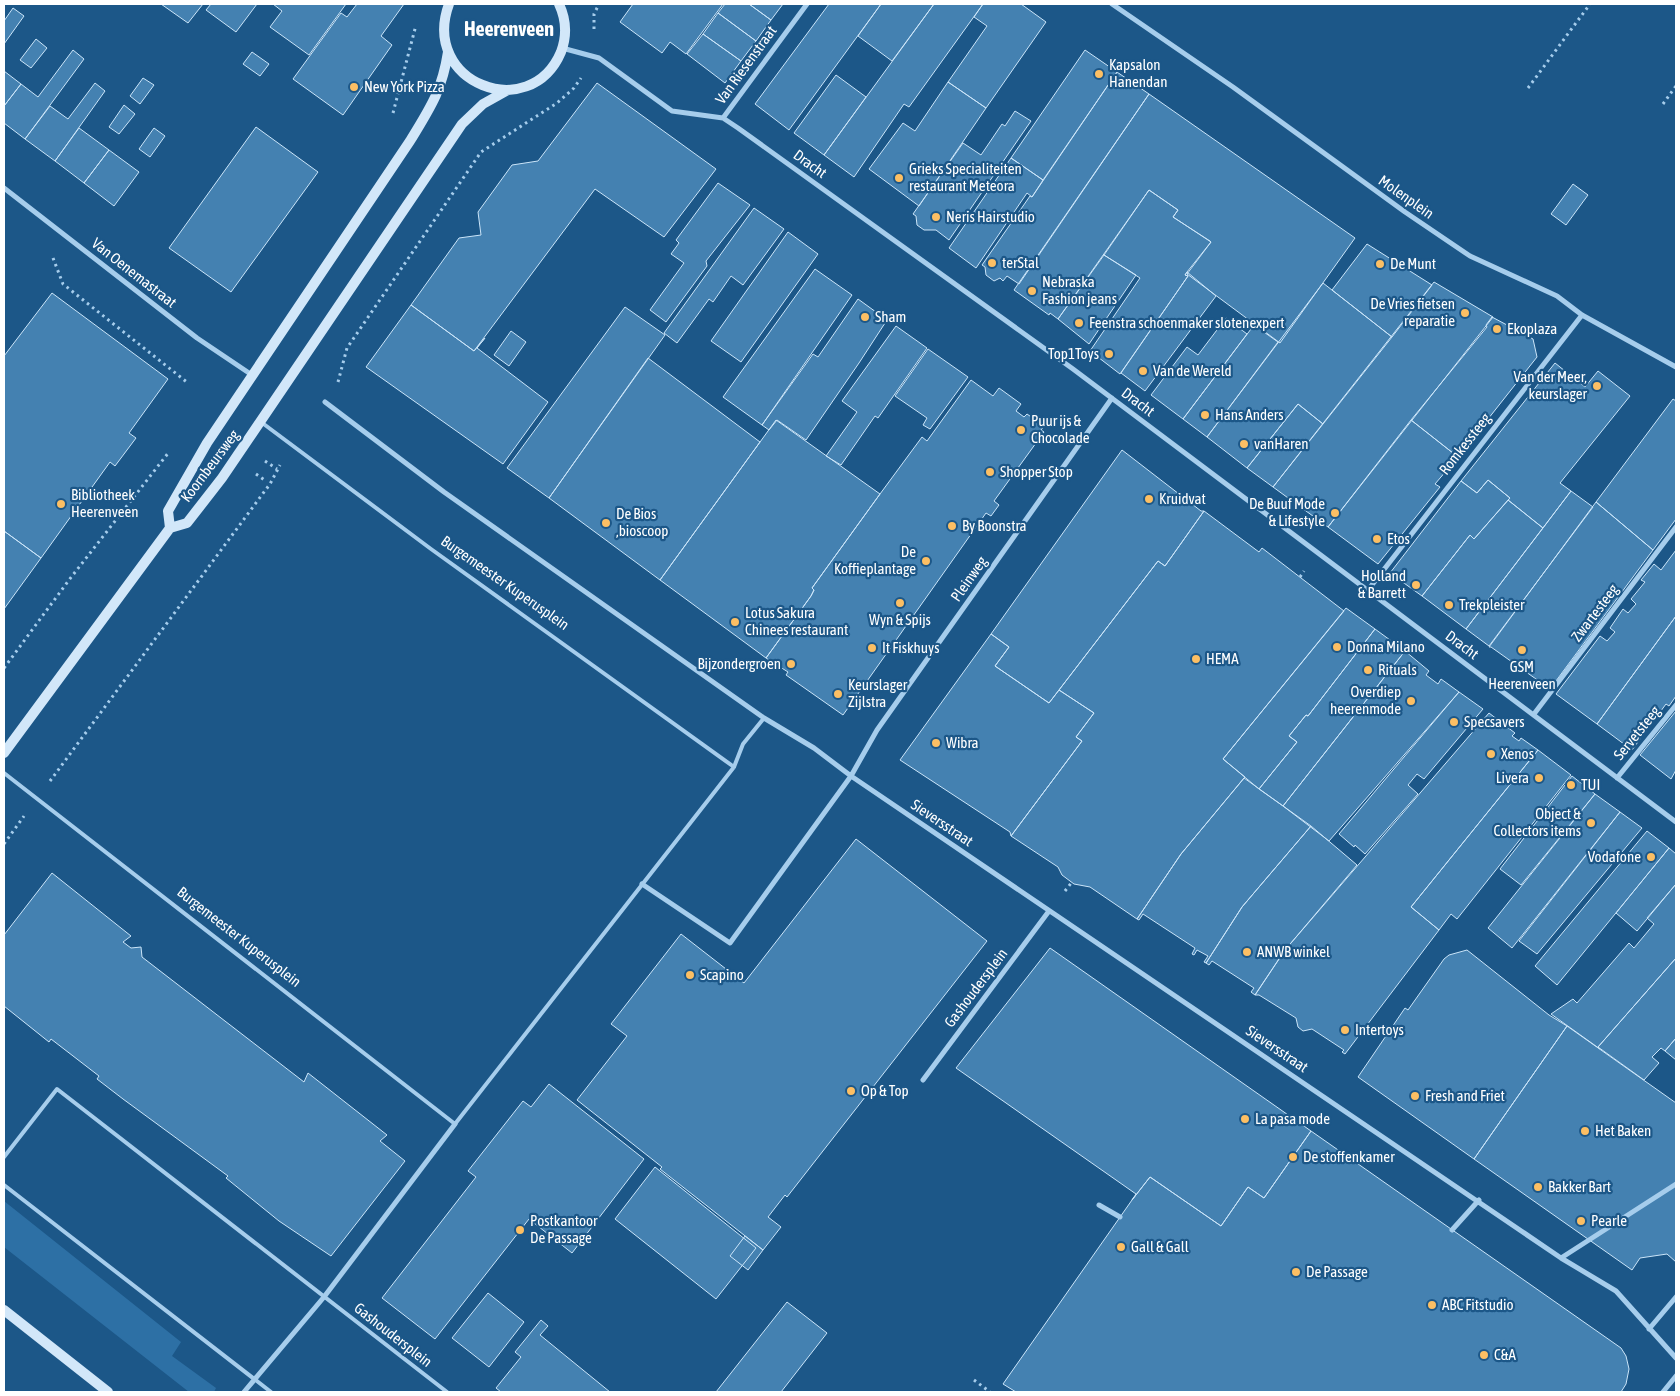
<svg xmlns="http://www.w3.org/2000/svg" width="1680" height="1396" viewBox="0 0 1680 1396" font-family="'Asap Condensed',sans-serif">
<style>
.green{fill:#2d70a5}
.building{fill:#4481b1;stroke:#cbe5f9}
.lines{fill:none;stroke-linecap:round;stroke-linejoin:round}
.path{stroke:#a6cdec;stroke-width:3;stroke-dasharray:2.5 4;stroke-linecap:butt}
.lane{stroke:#a6cdec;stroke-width:4}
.street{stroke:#a6cdec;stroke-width:5}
.secondary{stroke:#d2e7f9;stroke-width:10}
.poi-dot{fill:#fcbf64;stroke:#1c5788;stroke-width:2}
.labels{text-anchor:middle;stroke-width:4.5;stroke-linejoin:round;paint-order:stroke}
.street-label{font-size:15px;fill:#fff;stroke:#1c5788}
.poi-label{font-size:15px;fill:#fff;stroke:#1c5788;text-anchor:start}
.district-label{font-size:20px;font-weight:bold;fill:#fff;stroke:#1c5788}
</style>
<rect width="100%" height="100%" fill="#1c5788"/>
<!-- green -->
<path class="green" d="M4 1201 181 1342 172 1356 216 1388 214 1392H189L4 1247Z"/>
<!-- building -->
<path class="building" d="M161 4H203L188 23Z
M211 4H257L236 32 206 10Z
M273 4H346L309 55 270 27 282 11Z
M357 4H404L381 36 392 45 343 115 293 79 341 13 347 17Z
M633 4H723L686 54 670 42 662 53 620 22Z
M725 4H749L771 20 756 41 718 13Z
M749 4H783L771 20Z
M829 4H881L789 130 755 104Z
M881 4H934L892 61 858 36Z
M934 4H983L909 107 904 104 854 177 824 155Z
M983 4H1021L1046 22 986 108 948 82 987 26 974 17Z
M13 8 24 16 4 44V21Z
M718 13 756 41 741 61 703 34Z
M703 34 741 61 725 83 687 54Z
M36 39 47 48 31 68 20 60Z
M73 50 84 59 25 139 4 123V106L21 84 38 97Z
M1085 50 1117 72 1043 180 1011 158Z
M252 52 269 64 260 76 243 64Z
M4 71 21 84 4 106Z
M1117 72 1149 94 1019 284 1007 276 1003 281 1000 278 994 281 986 275 985 267 982 265 1030 196 1032 197Z
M836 75 866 97 824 155 794 133Z
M143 78 154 85 140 104 130 96Z
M948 82 986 108 919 206 869 169 903 123 915 131Z
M95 83 105 91 55 161 25 139 50 106 68 119Z
M597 83 716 169 664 237 595 189 474 351 411 305 459 238 481 235 478 212 512 165 538 161Z
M1149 94 1355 238 1280 343 1187 274 1211 242 1210 241 1173 217 1178 210 1149 190 1058 319 1050 313 1049 315 1014 290Z
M124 105 135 114 119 134 109 127Z
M1015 111 1031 121 949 240 936 230H924L917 225 916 216 913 214 963 143 981 155 1002 124 1005 126Z
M256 127 318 172 231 292 169 248Z
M79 128 109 150 84 183 55 161Z
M154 128 165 136 150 157 139 149Z
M109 150 139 172 114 206 84 183Z
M1011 158 1043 180 1032 197 1027 193 976 268 949 248Z
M718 183 750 205 706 261 707 266 666 322 650 310 684 263 671 254 679 243 676 240Z
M1573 184 1588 195 1566 225 1551 214Z
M1149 190 1178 210 1173 217 1211 242 1187 272 1185 275 1188 276 1120 374 1090 351 1140 278 1104 255Z
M754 208 784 229 743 285 731 276 713 302 709 299 677 343 664 333Z
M788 232 818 254 741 362 711 341Z
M1367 244 1432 285 1392 337 1332 290Z
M1104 255 1136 275 1089 344 1058 319Z
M815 269 852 295 762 425 723 397Z
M1187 272 1216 296 1145 391 1121 373 1188 276 1185 275Z
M1434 282 1493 317 1328 527 1273 487Z
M1323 283 1392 337 1323 424 1298 404 1247 468 1207 437Z
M52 293 168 379 129 433 136 438 115 466 110 462 41 558 4 531V356Z
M858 299 887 320 859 363 806 440 777 420 769 430 762 425 813 354 818 357Z
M411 305 474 351 485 338 477 348 548 402 503 464 366 367Z
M625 307 665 335 549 498 507 468Z
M1492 317 1533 339 1537 357 1458 457 1411 420 1487 327 1486 325Z
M1226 318 1247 334 1183 419 1151 395 1187 347 1198 355Z
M1254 325 1278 342 1207 437 1183 419Z
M896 326 927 348 878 418 875 416 841 465 826 456 857 412 842 401Z
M511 331 526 342 509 366 494 355Z
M928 349 968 377 930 429 923 425 927 418 895 396Z
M648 358 760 442 660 580 549 498Z
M1555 363 1585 387 1598 371 1630 396 1560 483 1571 491 1543 528 1508 500 1510 498 1488 480 1477 493 1461 481Z
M971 380 993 396 999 388 1021 404 1016 411 1024 417 1027 414 1044 426 1041 430 1044 432 994 501 999 505 991 516 986 513 843 715 786 675 788 672 766 658 811 596 814 590 812 588 880 494 922 437 927 441Z
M1673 399 1676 401V519L1653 550 1596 502Z
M1298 404 1323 424 1273 487 1247 468Z
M776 420 880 494 812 588 814 590 811 596 766 658 660 580Z
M1411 420 1458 457 1435 484 1440 487 1378 564 1328 527Z
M1122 450 1201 511H1204L1165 566 1158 561 1049 703 995 666 1009 647 991 634Z
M1488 480 1510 498 1474 539 1470 535 1422 596 1390 573 1461 481 1477 493Z
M1571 491 1593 507 1489 646 1466 629Z
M1508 500 1543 528 1466 629 1422 596 1470 535 1474 539Z
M1596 502 1653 550 1550 689 1491 647H1489Z
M1204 511 1259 552 1262 548 1344 611 1223 759 1245 777 1181 854 1137 919 1090 887 1074 884 1062 875 1058 867 1011 836 1082 741 1076 737 1094 713 1059 690 1158 561 1165 566Z
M4 531 41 558 4 609Z
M1676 550V616L1597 724 1556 694 1600 636 1607 641 1615 632 1610 628 1623 609 1628 613 1636 604 1631 599 1645 582 1641 580 1654 564 1661 570Z
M1346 608 1375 629 1308 716 1306 715 1289 736 1297 742 1259 789 1223 759Z
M1676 616V696L1669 706 1666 704 1632 750 1597 724Z
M1375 629 1405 651 1283 806 1259 789 1297 742 1289 736 1306 715 1308 716Z
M991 634 1009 647 995 666 1049 703 1059 690 1094 713 1076 737 1082 741 1011 836 1010 832 900 760Z
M1405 651 1429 671 1426 675 1438 684 1441 679 1459 692 1329 841 1283 806Z
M1459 692 1483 709 1424 779 1417 774 1408 785 1418 794 1365 854 1355 845 1354 847 1339 834Z
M1676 711V770L1671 779 1640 755Z
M1489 713 1515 733 1512 736 1519 741 1521 738 1538 750 1411 907 1439 930 1345 1054 1342 1052 1344 1050 1312 1029 1303 1031 1298 1027 1296 1018 1259 995H1255L1285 950Z
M1538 750 1571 775 1457 919 1451 914 1439 930 1411 907Z
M1572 776 1595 794 1521 885 1500 869Z
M1244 778 1311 826 1242 907 1206 963 1204 962 1208 956 1197 950 1194 955 1192 954 1195 948 1143 914 1139 920 1137 919 1181 854Z
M1595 794 1620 812 1512 948 1488 928Z
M1620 812 1642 828 1537 954 1519 941Z
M1311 826 1357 865 1285 950 1255 995 1251 992 1254 988 1212 961 1209 965 1206 963 1242 907Z
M1647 831 1669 848 1557 985 1535 966Z
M856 839 987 941 787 1197 785 1195 768 1217 781 1227 763 1250 660 1169 662 1167 577 1100 627 1036 611 1024 681 934 744 983Z
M1669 848 1676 854V884L1637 931 1616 913Z
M52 873 131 936 123 942 131 948 141 947 142 957 304 1082 308 1073 387 1135 380 1141 405 1161 331 1256 279 1221 226 1178 228 1176 123 1099 97 1079 99 1076 51 1039 49 1042 4 1006V935Z
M1676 884V958L1598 1047 1600 1049 1551 1014 1573 999 1577 1003 1629 943 1634 948 1654 924 1647 918Z
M1050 948 1311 1131 1264 1198 1248 1187 1221 1226 1150 1177 1132 1200 1136 1194 956 1068Z
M1467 950 1549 1015 1567 1026 1474 1159 1358 1077 1405 1008 1408 1010 1444 959 1449 955Z
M1676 958V1038L1665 1051 1661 1048 1652 1057 1659 1063 1644 1080 1598 1047Z
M1567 1026 1676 1103V1262L1667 1254 1640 1258 1632 1270 1474 1159Z
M1676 1038V1060L1665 1051Z
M549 1084 644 1159 572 1253 529 1219 435 1339 382 1298 476 1177 468 1171 523 1101 531 1107Z
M1311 1131 1621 1348 1626 1356 1629 1369 1626 1384 1621 1392H1016L1003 1384 1132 1200 1150 1177 1221 1226 1248 1187 1264 1198Z
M655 1167 756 1248 716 1299 615 1219Z
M745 1236 763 1250 748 1270 730 1256Z
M488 1293 524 1322 489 1367 452 1338Z
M787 1302 827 1333 781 1392H716Z
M541 1320 548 1326 540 1335 610 1392H501L496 1388 521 1357 515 1352Z"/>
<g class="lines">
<!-- path -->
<path class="path" d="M594 29V14L599 4
M1528 88 1590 4
M1663 104 1676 86
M393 113 416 25
M53 258 63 284 188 383
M338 382 347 348 481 152 557 103 574 88 581 78
M265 461 277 469
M256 474 266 481
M1300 577 1304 571
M4 668 69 580 169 452
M50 781 270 484 280 465
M4 844 24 816
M1065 891 1072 882
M974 1380 990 1392"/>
<!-- lane -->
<path class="lane" d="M734 767 743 744 764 718
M4 773 455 1124 734 767 431 549 261 422
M4 1157 57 1089 447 1392
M4 1185 271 1392"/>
<!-- street -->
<path class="street" d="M1112 4 1233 87 1405 212 1470 256 1557 296 1582 315 1676 367
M562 48 599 58 672 111 723 118 738 128 1073 369 1676 822
M723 118 807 4
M4 188 197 338 252 375
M325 402 444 492 764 718 814 748 851 776 1561 1258 1616 1291 1676 1358
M1368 590 1582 315
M1534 714 1676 527
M1617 778 1676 705
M642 884 730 943 851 776 877 730 1112 398
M923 1080 1049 911
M1099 1205 1120 1217
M1452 1230 1479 1200
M1561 1258 1676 1184
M1649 1329 1676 1297
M244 1392 324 1297 455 1124
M1663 1392 1676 1376"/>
<!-- secondary -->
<path class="secondary" d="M449 4C420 83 530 125 561 52 567 36 566 19 559 4
M170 528 187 523 222 478 462 124 483 104 508 90
M170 528 168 511 207 443 410 141C430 108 442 91 448 52
M4 753 170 528
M4 1310 108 1392"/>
</g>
<!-- markers -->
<g class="poi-dot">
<circle cx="1099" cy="74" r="5"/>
<circle cx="354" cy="87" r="5"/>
<circle cx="899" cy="178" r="5"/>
<circle cx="936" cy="217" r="5"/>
<circle cx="992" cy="263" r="5"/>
<circle cx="1380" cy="264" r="5"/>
<circle cx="1032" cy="291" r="5"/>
<circle cx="1465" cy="313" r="5"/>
<circle cx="865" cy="317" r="5"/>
<circle cx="1079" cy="323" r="5"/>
<circle cx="1497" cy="329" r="5"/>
<circle cx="1109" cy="354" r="5"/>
<circle cx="1143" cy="371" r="5"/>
<circle cx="1597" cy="386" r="5"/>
<circle cx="1205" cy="415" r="5"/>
<circle cx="1021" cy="430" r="5"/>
<circle cx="1244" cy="444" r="5"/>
<circle cx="990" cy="472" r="5"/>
<circle cx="1149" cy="499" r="5"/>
<circle cx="61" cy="504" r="5"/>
<circle cx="1335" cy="513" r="5"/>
<circle cx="606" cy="523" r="5"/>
<circle cx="952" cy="526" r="5"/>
<circle cx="1377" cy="539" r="5"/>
<circle cx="926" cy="561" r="5"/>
<circle cx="1416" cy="585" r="5"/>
<circle cx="900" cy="603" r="5"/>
<circle cx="1449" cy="605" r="5"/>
<circle cx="735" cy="622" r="5"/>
<circle cx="1337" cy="647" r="5"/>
<circle cx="872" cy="648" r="5"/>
<circle cx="1522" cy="650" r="5"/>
<circle cx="1196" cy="659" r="5"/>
<circle cx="791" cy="664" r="5"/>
<circle cx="1368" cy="670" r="5"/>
<circle cx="838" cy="694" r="5"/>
<circle cx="1411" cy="701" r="5"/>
<circle cx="1454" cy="722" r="5"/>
<circle cx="936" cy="743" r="5"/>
<circle cx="1491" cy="754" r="5"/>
<circle cx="1539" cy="778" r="5"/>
<circle cx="1571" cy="785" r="5"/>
<circle cx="1591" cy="823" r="5"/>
<circle cx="1651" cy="857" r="5"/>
<circle cx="1247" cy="952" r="5"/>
<circle cx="690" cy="975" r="5"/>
<circle cx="1345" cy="1030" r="5"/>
<circle cx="851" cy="1091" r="5"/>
<circle cx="1415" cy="1096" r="5"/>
<circle cx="1245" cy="1119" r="5"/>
<circle cx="1585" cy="1131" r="5"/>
<circle cx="1293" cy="1157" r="5"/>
<circle cx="1538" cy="1187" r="5"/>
<circle cx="1581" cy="1221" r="5"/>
<circle cx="520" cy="1230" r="5"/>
<circle cx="1121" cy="1247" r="5"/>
<circle cx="1296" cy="1272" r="5"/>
<circle cx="1432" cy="1305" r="5"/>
<circle cx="1484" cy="1355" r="5"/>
</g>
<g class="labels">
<!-- street labels -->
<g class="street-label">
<text transform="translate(746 65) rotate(-54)" y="5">Van Riesenstraat</text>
<text transform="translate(810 164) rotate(36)" y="5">Dracht</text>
<text transform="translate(1406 197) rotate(35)" y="5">Molenplein</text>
<text transform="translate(134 273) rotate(38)" y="5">Van Oenemastraat</text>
<text transform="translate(1138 402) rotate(37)" y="5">Dracht</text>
<text transform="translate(1465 444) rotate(-52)" y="5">Romkessteeg</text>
<text transform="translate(210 466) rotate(-53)" y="5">Koornbeursweg</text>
<text transform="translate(969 579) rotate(-55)" y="5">Pleinweg</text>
<text transform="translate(505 583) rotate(35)" y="5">Burgemeester Kuperusplein</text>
<text transform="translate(1595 613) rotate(-53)" y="5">Zwartesteeg</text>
<text transform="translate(1462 645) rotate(37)" y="5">Dracht</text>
<text transform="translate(1637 733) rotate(-51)" y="5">Servetsteeg</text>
<text transform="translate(942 823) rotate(34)" y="5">Sieversstraat</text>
<text transform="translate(239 937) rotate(38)" y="5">Burgemeester Kuperusplein</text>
<text transform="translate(976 988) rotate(-53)" y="5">Gashoudersplein</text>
<text transform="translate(1277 1049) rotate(34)" y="5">Sieversstraat</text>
<text transform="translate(393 1335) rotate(38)" y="5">Gashoudersplein</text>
</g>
<!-- poi labels -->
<g class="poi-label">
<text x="1109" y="70">Kapsalon<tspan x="1109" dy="17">Hanendan</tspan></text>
<text x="364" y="92">New York Pizza</text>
<text x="909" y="174">Grieks Specialiteiten<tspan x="909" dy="17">restaurant Meteora</tspan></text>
<text x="946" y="222">Neris Hairstudio</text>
<text x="1002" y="268">terStal</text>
<text x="1390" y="269">De Munt</text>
<text x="1042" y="287">Nebraska<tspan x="1042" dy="17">Fashion jeans</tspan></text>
<text x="1455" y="309" text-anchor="end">De Vries fietsen<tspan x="1455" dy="17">reparatie</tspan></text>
<text x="875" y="322">Sham</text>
<text x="1089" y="328">Feenstra schoenmaker slotenexpert</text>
<text x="1507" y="334">Ekoplaza</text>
<text x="1099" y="359" text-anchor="end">Top1Toys</text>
<text x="1153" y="376">Van de Wereld</text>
<text x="1587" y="382" text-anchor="end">Van der Meer,<tspan x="1587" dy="17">keurslager</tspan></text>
<text x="1215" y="420">Hans Anders</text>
<text x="1031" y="426">Puur ijs &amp;<tspan x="1031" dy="17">Chocolade</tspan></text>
<text x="1254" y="449">vanHaren</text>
<text x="1000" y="477">Shopper Stop</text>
<text x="71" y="500">Bibliotheek<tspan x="71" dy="17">Heerenveen</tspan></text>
<text x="1159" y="504">Kruidvat</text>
<text x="1325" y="509" text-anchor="end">De Buuf Mode<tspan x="1325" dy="17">&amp; Lifestyle</tspan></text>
<text x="616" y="519">De Bios<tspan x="616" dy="17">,bioscoop</tspan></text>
<text x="962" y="531">By Boonstra</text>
<text x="1387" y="544">Etos</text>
<text x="916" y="557" text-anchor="end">De<tspan x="916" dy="17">Koffieplantage</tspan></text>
<text x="1406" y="581" text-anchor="end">Holland<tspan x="1406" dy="17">&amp; Barrett</tspan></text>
<text x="1459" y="610">Trekpleister</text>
<text x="745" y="618">Lotus Sakura<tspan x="745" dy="17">Chinees restaurant</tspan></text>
<text x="900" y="625" text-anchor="middle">Wyn &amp; Spijs</text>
<text x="1347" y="652">Donna Milano</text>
<text x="882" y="653">It Fiskhuys</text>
<text x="1206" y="664">HEMA</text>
<text x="781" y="669" text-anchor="end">Bijzondergroen</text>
<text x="1522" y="672" text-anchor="middle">GSM<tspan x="1522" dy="17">Heerenveen</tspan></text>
<text x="1378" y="675">Rituals</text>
<text x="848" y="690">Keurslager<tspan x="848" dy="17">Zijlstra</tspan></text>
<text x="1401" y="697" text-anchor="end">Overdiep<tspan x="1401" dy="17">heerenmode</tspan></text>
<text x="1464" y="727">Specsavers</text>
<text x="946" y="748">Wibra</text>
<text x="1501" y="759">Xenos</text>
<text x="1529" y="783" text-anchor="end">Livera</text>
<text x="1581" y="790">TUI</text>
<text x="1581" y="819" text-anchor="end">Object &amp;<tspan x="1581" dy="17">Collectors items</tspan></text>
<text x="1641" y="862" text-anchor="end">Vodafone</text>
<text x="1257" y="957">ANWB winkel</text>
<text x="700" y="980">Scapino</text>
<text x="1355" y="1035">Intertoys</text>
<text x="861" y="1096">Op &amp; Top</text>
<text x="1425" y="1101">Fresh and Friet</text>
<text x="1255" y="1124">La pasa mode</text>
<text x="1595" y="1136">Het Baken</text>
<text x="1303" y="1162">De stoffenkamer</text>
<text x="1548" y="1192">Bakker Bart</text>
<text x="530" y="1226">Postkantoor<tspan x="530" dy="17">De Passage</tspan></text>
<text x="1591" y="1226">Pearle</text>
<text x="1131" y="1252">Gall &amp; Gall</text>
<text x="1306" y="1277">De Passage</text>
<text x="1442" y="1310">ABC Fitstudio</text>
<text x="1494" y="1360">C&amp;A</text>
</g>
<!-- district labels -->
<g class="district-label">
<text x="509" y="36">Heerenveen</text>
</g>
</g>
<!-- border -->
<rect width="1680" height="1396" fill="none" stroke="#ffffff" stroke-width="10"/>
</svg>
